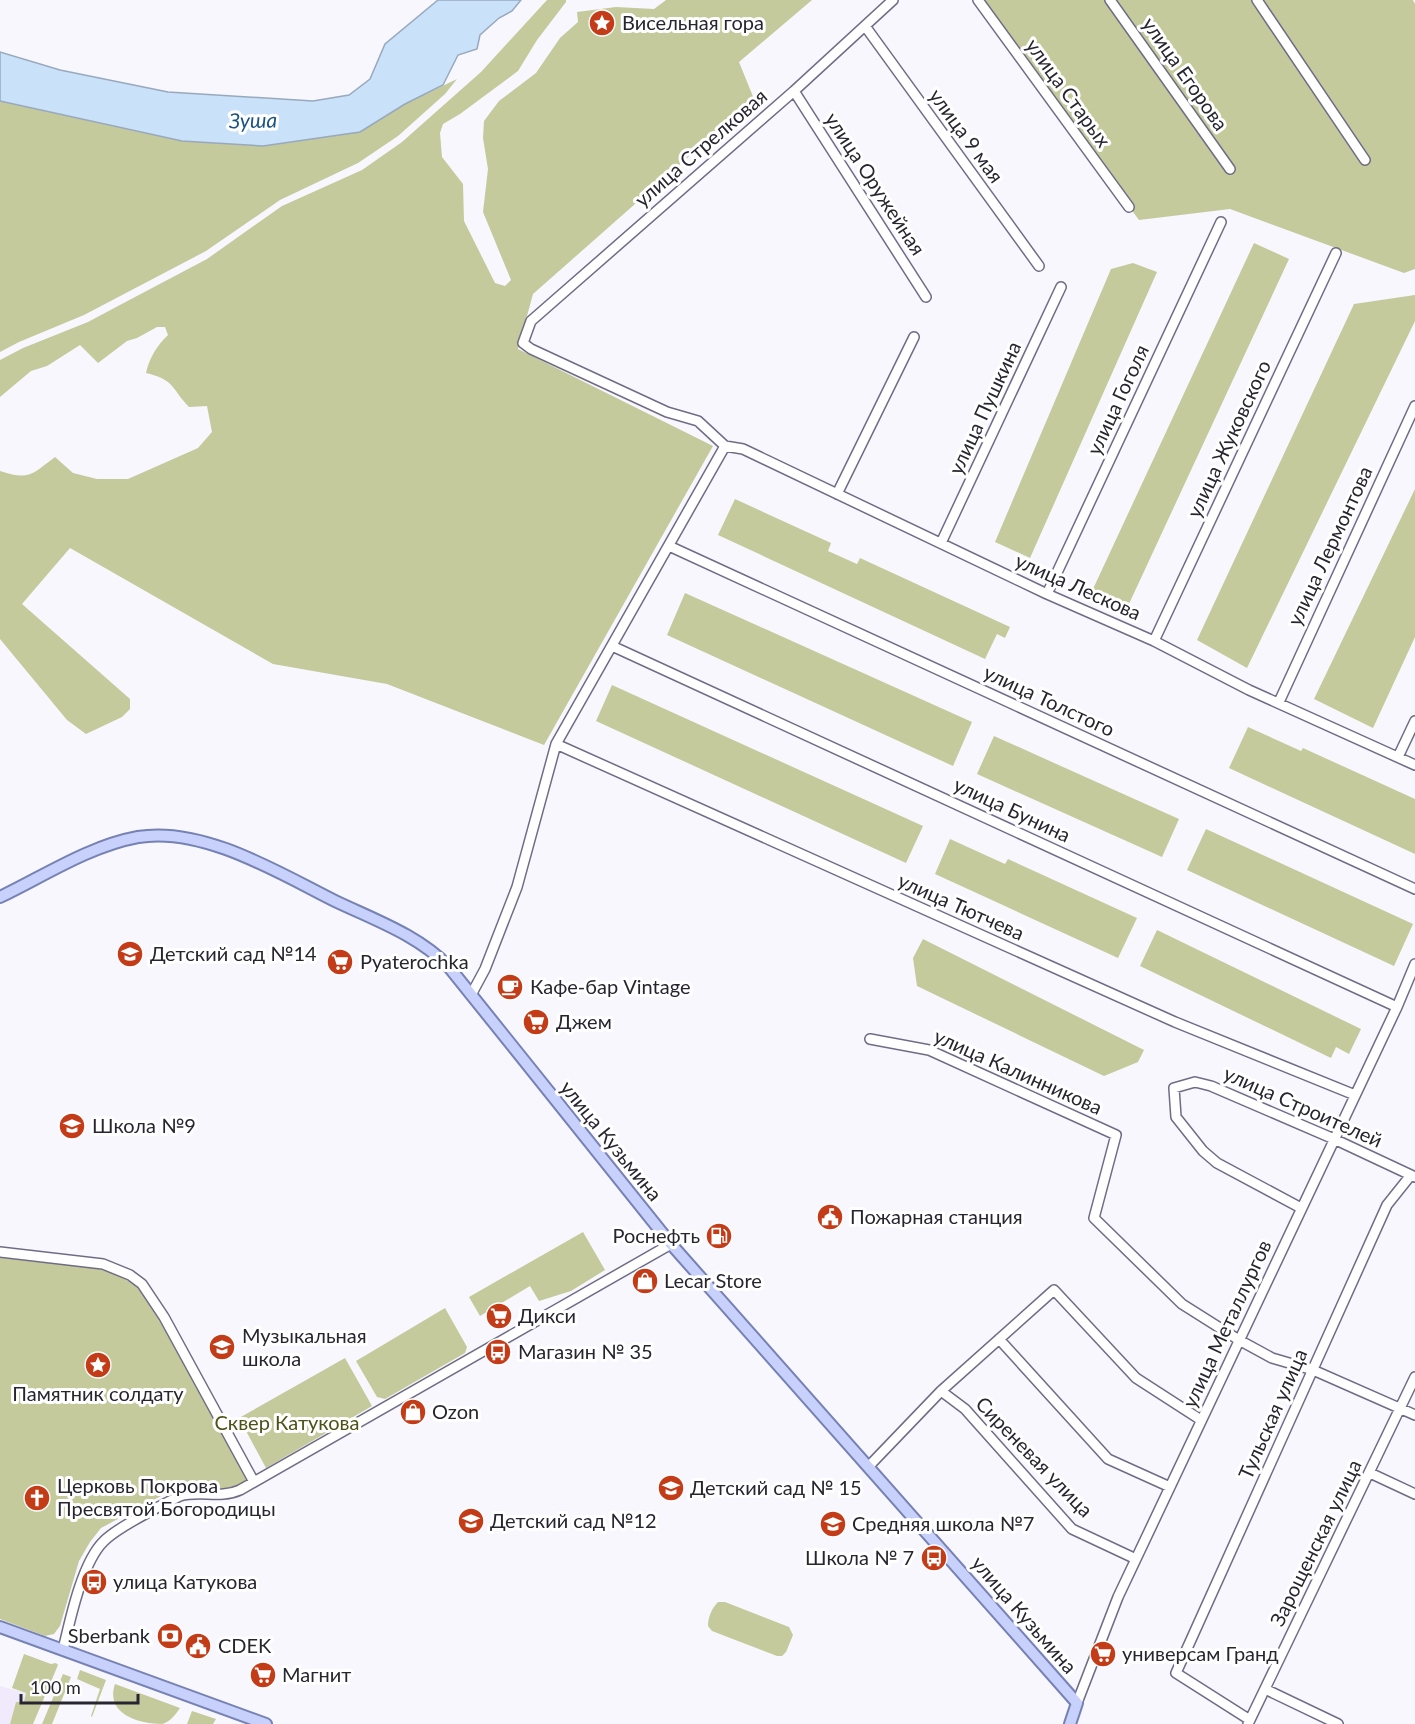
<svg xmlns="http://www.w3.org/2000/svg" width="1415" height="1724" viewBox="0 0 1415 1724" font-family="Lato,sans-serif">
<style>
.commercial{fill:#f1eafc}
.green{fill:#c4ca9b}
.water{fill:#c9e1f9;stroke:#98a9bd;stroke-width:1.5}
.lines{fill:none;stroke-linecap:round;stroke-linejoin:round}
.minor-casing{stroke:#6f6c86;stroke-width:12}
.major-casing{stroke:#7682b3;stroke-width:14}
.minor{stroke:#fff;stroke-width:9}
.major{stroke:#c7d1fb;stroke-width:10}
.labels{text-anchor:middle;stroke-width:6;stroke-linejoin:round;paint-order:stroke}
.poi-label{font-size:20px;fill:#272630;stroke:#fff;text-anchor:start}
.street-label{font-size:20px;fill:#272630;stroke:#fff}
.park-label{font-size:20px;fill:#4e5217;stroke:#fff}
.water-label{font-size:21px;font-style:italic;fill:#195283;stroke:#fff}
</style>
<rect width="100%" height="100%" fill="#f8f7fd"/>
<!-- commercial -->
<path class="commercial" d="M0 1686 26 1693 24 1702H16L10 1724H0Z"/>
<!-- green -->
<path class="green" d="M547 0H566V2L537 40 518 71 460 114 443 124 440 133 442 157 463 184 464 221 495 283 505 286 511 280 483 212 488 169 483 138 484 121 499 101 536 73 560 38 578 22 577 12 616 7 654 9 666 0H812L739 62 754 99 533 294 518 349 713 446 544 745 387 684 273 664 70 548 22 604 130 699V709L122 717 86 734 67 720 0 639V471C30 481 32 474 55 457L73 473 97 479H128L198 448 212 432 207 406 189 407C171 388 175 380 146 373 149 359 157 345 168 335L165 327H157L137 338 127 341 98 363 80 345 47 366 31 371 0 397V360L23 348 88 322 118 306 207 259 282 206 362 170 402 142 481 72Z
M977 0H1413L1415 4V269L1404 273 1230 209 1139 220Z
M457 79 445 94 398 136 358 163 280 200 206 251 84 315 19 342 0 352V101L182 141 263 146 360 132 405 104Z
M1254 243 1289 259 1128 606 1093 589Z
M1133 263 1157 272 1030 558 995 542 1111 269Z
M1415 295V321L1247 668 1197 640 1354 304Z
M1415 489V637L1373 728 1314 699Z
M735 499 831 543 828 551 857 564 860 558 1010 627 1005 638 997 634 985 659 718 535Z
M685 593 972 722 953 766 667 635Z
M612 685 923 826 906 863 596 721Z
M1248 727 1301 751 1303 748 1415 799V854L1229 768Z
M994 736 1179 819 1162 857 977 774Z
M1206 829 1413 924 1394 966 1187 870Z
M950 839 1005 864 1008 859 1137 918 1118 958 935 874Z
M1157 930 1361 1029 1349 1054 1336 1047 1331 1058 1140 966Z
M923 939 1144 1050 1138 1062 1104 1076 917 986 913 958Z
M583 1232 605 1270 571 1291 539 1301 530 1286 480 1316 469 1297Z
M0 1257C41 1261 104 1260 137 1287 141 1291 145 1296 149 1301L248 1480 233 1489 193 1486 176 1488 101 1528 90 1542 79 1561 60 1626 54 1634 45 1636 0 1619Z
M445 1308 467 1347 465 1353 385 1399 377 1397 356 1361Z
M345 1358 372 1406 266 1468 239 1418Z
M718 1602H725L789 1627 793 1635 786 1652 782 1656H777L712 1631 708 1626C708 1617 712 1608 718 1602Z
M24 1654 51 1664 56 1663 58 1665 33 1724H10L16 1702H24L26 1693 12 1688Z
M80 1670 106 1680 92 1717 91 1716 100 1689 77 1679Z
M63 1674 71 1677 52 1724H42Z
M115 1684 180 1708C176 1714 170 1722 162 1724 137 1724 105 1713 115 1684Z
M192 1711 216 1719 213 1724H187Z"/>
<!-- water -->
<path class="water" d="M438 0H521L512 11 499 18 480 35 477 49 458 55 443 85 405 104 360 132 263 146 182 141 0 101V52L60 70 168 92 313 101 349 95 370 79 385 44Z"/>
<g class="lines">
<defs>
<path id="minor" d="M978 0 1129 207
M1110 0 1230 169
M1257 0 1365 160
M865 26 1039 266
M794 91 926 297
M725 446 743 449 1047 594 1154 641 1249 690 1415 765
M725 446 698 421 667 412 531 349 523 343 531 321 794 91 893 0
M837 494 914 337
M941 543 1061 287
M669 546 1415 889
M1047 594 1221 222
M1154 641 1336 253
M612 646 1397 1007
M1279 702 1415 406
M556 744 1175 1022 1355 1095
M1398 757 1415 721
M471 995 485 969 517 887 556 744 725 446
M870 1039 929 1050 1116 1135 1094 1218 1182 1304 1239 1340 1272 1358 1313 1370 1415 1415
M1301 1208 1217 1163 1203 1151 1176 1117 1174 1088 1195 1082 1211 1086 1334 1139 1415 1177
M0 1252 103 1264 130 1275 142 1284 164 1317 254 1482
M999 1339 1108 1459 1170 1487
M941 1391 965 1409 1072 1529 1136 1559
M869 1466 941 1391 1054 1290 1136 1378 1201 1420
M1370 1473 1415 1494
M63 1650C70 1620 82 1562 104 1541 119 1526 160 1506 180 1496 200 1490 220 1499 240 1490L671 1244
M1265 1689 1338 1724
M1077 1703 1118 1597 1397 1007 1415 964
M1250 1720 1176 1673 1387 1205 1411 1175
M1248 1724 1415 1377"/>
<path id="major" d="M0 897C44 876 89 846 138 837 203 826 279 873 335 901 375 920 418 935 449 967L671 1244 1077 1703 1070 1724
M0 1627 266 1724"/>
</defs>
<!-- minor casing -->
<use href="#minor" class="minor-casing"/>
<!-- major casing -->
<use href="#major" class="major-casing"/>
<!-- minor -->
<use href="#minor" class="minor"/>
<!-- major -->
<use href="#major" class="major"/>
</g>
<!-- icons -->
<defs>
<symbol id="sight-disc" viewBox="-11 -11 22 22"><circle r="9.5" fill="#c43b17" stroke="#fff"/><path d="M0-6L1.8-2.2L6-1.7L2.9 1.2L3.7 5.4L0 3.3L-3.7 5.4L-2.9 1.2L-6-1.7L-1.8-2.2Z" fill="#fff"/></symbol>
<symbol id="school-disc" viewBox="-11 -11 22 22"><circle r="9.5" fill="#c43b17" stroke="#fff"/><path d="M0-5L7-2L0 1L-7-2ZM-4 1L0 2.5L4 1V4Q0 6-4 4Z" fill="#fff"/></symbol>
<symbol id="supermarket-disc" viewBox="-11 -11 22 22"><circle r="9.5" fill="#c43b17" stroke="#fff"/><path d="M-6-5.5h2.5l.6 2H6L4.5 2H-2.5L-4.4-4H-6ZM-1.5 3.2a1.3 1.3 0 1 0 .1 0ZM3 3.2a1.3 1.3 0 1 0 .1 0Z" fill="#fff"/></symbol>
<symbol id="cafe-disc" viewBox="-11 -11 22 22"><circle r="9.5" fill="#c43b17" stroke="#fff"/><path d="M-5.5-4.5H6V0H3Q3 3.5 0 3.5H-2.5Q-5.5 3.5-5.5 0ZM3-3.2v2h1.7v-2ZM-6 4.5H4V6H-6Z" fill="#fff"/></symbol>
<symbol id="civic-disc" viewBox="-11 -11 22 22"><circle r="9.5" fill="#c43b17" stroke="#fff"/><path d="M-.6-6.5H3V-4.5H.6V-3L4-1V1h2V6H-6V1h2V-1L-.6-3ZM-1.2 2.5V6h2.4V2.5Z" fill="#fff"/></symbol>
<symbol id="fuel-disc" viewBox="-11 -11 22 22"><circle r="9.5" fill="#c43b17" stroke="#fff"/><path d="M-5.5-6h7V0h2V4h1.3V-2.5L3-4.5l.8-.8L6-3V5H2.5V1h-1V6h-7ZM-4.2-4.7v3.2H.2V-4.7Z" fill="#fff"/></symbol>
<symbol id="shop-disc" viewBox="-11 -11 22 22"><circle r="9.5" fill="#c43b17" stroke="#fff"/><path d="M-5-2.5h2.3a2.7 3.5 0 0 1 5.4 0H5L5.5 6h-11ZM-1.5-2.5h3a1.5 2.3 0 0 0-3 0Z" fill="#fff"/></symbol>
<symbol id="bus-disc" viewBox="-11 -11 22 22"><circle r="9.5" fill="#c43b17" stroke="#fff"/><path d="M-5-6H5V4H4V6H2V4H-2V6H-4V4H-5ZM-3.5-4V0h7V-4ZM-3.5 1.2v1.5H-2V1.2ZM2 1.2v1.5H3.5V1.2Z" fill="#fff"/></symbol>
<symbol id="church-disc" viewBox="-11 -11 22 22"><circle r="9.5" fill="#c43b17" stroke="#fff"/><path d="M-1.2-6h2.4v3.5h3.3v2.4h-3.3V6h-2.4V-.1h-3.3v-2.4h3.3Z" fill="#fff"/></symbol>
<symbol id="bank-disc" viewBox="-11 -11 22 22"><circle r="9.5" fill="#c43b17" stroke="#fff"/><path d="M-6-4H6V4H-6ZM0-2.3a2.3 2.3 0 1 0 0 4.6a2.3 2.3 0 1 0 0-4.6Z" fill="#fff"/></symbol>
</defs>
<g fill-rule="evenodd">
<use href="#sight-disc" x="587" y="8" width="30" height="30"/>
<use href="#school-disc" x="115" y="939" width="30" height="30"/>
<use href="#supermarket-disc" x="325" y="947" width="30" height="30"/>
<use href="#cafe-disc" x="495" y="972" width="30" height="30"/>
<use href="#supermarket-disc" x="521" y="1007" width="30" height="30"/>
<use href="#school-disc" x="57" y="1111" width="30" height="30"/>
<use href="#civic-disc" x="815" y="1202" width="30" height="30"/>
<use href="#fuel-disc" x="704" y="1221" width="30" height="30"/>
<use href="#shop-disc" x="630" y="1266" width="30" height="30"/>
<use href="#supermarket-disc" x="484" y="1301" width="30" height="30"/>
<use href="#school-disc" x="207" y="1332" width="30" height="30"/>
<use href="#bus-disc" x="483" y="1337" width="30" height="30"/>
<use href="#sight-disc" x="83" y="1350" width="30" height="30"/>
<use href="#shop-disc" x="398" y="1397" width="30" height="30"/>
<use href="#school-disc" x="656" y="1473" width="30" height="30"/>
<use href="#church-disc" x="22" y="1483" width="30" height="30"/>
<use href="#school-disc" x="456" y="1506" width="30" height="30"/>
<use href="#school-disc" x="818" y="1509" width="30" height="30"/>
<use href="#bus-disc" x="919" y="1543" width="30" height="30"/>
<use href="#bus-disc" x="79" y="1567" width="30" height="30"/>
<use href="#bank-disc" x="155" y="1621" width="30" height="30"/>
<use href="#civic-disc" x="183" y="1631" width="30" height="30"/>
<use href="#supermarket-disc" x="1088" y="1639" width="30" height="30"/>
<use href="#supermarket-disc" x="248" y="1660" width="30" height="30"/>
</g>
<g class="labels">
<!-- poi labels -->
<g class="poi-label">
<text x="622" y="30">Висельная гора</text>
<text x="150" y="961">Детский сад №14</text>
<text x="360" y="969">Pyaterochka</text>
<text x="530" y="994">Кафе-бар Vintage</text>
<text x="556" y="1029">Джем</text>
<text x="92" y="1133">Школа №9</text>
<text x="850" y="1224">Пожарная станция</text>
<text x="700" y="1243" text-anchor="end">Роснефть</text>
<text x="664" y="1288">Lecar Store</text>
<text x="518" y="1323">Дикси</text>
<text x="242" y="1343">Музыкальная<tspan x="242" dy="23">школа</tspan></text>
<text x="518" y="1359">Магазин № 35</text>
<text x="98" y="1401" text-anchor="middle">Памятник солдату</text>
<text x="432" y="1419">Ozon</text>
<text x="57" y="1493">Церковь Покрова<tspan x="57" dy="23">Пресвятой Богородицы</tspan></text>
<text x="690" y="1495">Детский сад № 15</text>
<text x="490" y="1528">Детский сад №12</text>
<text x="852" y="1531">Средняя школа №7</text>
<text x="914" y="1565" text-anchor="end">Школа № 7</text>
<text x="113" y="1589">улица Катукова</text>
<text x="150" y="1643" text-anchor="end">Sberbank</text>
<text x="218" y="1653">CDEK</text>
<text x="1122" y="1661">универсам Гранд</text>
<text x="282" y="1682">Магнит</text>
</g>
<!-- street labels -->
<g class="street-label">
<text transform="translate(1185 74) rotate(55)" y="7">улица Егорова</text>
<text transform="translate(1068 93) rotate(54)" y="7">улица Старых</text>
<text transform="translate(966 136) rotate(54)" y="7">улица 9 мая</text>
<text transform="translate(701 148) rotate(-41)" y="7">улица Стрелковая</text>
<text transform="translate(875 184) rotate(57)" y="7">улица Оружейная</text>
<text transform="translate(1118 400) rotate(-65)" y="7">улица Гоголя</text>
<text transform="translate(985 408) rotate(-65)" y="7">улица Пушкина</text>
<text transform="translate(1229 439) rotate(-65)" y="7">улица Жуковского</text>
<text transform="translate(1330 546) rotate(-65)" y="7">улица Лермонтова</text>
<text transform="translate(1078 587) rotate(24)" y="7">улица Лескова</text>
<text transform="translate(1049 701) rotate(25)" y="7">улица Толстого</text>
<text transform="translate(1012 810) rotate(25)" y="7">улица Бунина</text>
<text transform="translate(961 907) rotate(24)" y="7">улица Тютчева</text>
<text transform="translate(1018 1072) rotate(24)" y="7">улица Калинникова</text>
<text transform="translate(1303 1107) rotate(24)" y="7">улица Строителей</text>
<text transform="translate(611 1141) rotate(51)" y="7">улица Кузьмина</text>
<text transform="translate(1227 1324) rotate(-65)" y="7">улица Металлургов</text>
<text transform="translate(1273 1414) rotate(-66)" y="7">Тульская улица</text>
<text transform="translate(1034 1457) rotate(46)" y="7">Сиреневая улица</text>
<text transform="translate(1316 1543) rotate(-64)" y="7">Зарощенская улица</text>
<text transform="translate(1024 1615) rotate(49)" y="7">улица Кузьмина</text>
</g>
<!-- park labels -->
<g class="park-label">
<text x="287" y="1430">Сквер Катукова</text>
</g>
<!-- water labels -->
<g class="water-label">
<text transform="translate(253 121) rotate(-1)" y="7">Зуша</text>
</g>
</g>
<!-- scale -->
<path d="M21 1694v9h117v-9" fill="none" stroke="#272630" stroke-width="3"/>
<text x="30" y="1694" font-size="18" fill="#272630" stroke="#ffffff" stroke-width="4.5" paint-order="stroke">100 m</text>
</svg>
